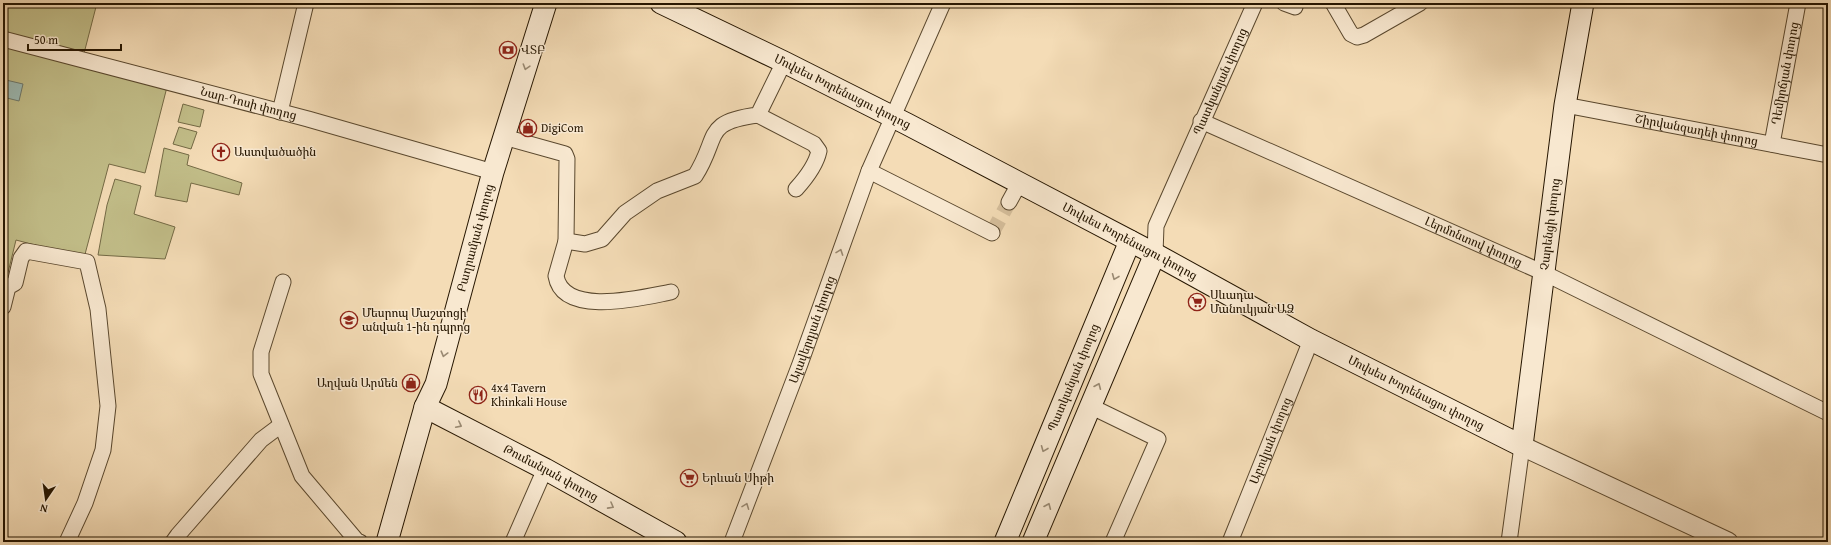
<svg xmlns="http://www.w3.org/2000/svg" width="1831" height="545" viewBox="0 0 1831 545" font-family="'Gentium Book Plus','Noto Serif Armenian',serif">
<style>
.green{fill:#c2be89;stroke:#746a45}
.water{fill:#9cbab4;stroke:#6d786c}
.lines{fill:none;stroke-linecap:round;stroke-linejoin:round}
.minor-tunnel{stroke:#d5be9b;stroke-width:15;stroke-dasharray:15 8;stroke-linecap:butt}
.minor-casing{stroke:#5a482e;stroke-width:17}
.tertiary-casing{stroke:#5a482e;stroke-width:21}
.secondary-casing{stroke:#261601;stroke-width:23}
.minor{stroke:#f8e8d0;stroke-width:15}
.tertiary{stroke:#f8e8d0;stroke-width:19}
.secondary{stroke:#f8e8d0;stroke-width:21}
.oneway{stroke:#9a8a73}
.labels{text-anchor:middle;stroke-width:3;stroke-linejoin:round;paint-order:stroke}
.poi-label{font-size:12px;fill:#261601;stroke:#f8e8d0;text-anchor:start}
.street-label{font-size:12px;fill:#261601;stroke:#f8e8d0}
</style>
<rect width="100%" height="100%" fill="#f4dcb6"/>
<filter id="stains"><feTurbulence type="fractalNoise" baseFrequency=".005" numOctaves="4"/><feColorMatrix values="0 0 0 0 .2 0 0 0 0 .09 0 0 0 0 .02 0 0 0 .5 -.17"/></filter>
<radialGradient id="worn" r=".72"><stop offset=".6" stop-color="#630" stop-opacity="0"/><stop offset="1" stop-color="#630" stop-opacity=".3"/></radialGradient>
<!-- green -->
<path class="green" d="M3 3H97L81 65 167 87 145 173 109 164 84 258 16 240 3 293Z
M183 104 204 110 200 127 178 122Z
M179 127 197 132 191 149 173 144Z
M164 148 189 155 187 165 242 183 239 195 191 183 187 202 155 196Z
M115 179 141 186 134 214 175 227 165 259 98 255 107 205Z"/>
<!-- water -->
<path class="water" d="M6 80 23 84 19 101 3 97Z"/>
<g class="lines">
<!-- minor-tunnel -->
<path class="minor-tunnel" d="M992 233 1009 202"/>
<defs>
<g id="minor">
<path d="M1284 3 1295 7"/>
<path d="M1333 3 1351 34 1357 37 1364 35 1420 3"/>
<path id="s1" d="M3 39 308 119 493 172"/>
<path id="s2" d="M1565 105 1828 155"/>
<path d="M280 112 306 3"/>
<path d="M758 115 814 144 819 151C816 165 806 178 796 189"/>
<path id="s3" d="M1201 121 1544 273 1828 413"/>
<path d="M504 137 565 154 567 159 566 241 556 276C563 318 644 297 671 292"/>
<path id="s4" d="M1772 144 1798 3"/>
<path d="M869 171 992 233"/>
<path d="M1009 202 1020 182"/>
<path d="M566 241 585 244 602 239 625 213 657 191 695 176C720 137 702 122 758 115L784 62"/>
<path id="s5" d="M1155 254 1156 226 1255 3"/>
<path d="M283 282 261 352V374L302 476 357 541 360 542"/>
<path d="M3 307 8 287 15 283 21 258 26 251 87 262 98 309 108 406 103 450 85 503 67 542"/>
<path d="M1090 406 1158 439 1113 542"/>
<path d="M173 542 178 535 261 440 281 425"/>
<path d="M513 542 545 469"/>
<path id="s6" d="M732 542 800 364 869 171 943 3"/>
<path id="s7" d="M1230 542 1311 340"/>
<path d="M1509 542 1522 446"/>
</g>
<path id="tertiary" d="M1522 446 1728 542"/>
<g id="secondary">
<path id="s8" d="M661 3 784 62 907 124 1155 254 1311 340 1522 446 1565 105 1583 3"/>
<path id="s9" d="M425 407 545 469 676 542"/>
<path id="s10" d="M387 542 425 407 436 384 493 172 546 3"/>
<path id="s11" d="M1005 542 1130 241"/>
<path d="M1033 542 1155 254"/>
</g>
</defs>
<!-- minor casing -->
<use href="#minor" class="minor-casing"/>
<!-- tertiary casing -->
<use href="#tertiary" class="tertiary-casing"/>
<!-- secondary casing -->
<use href="#secondary" class="secondary-casing"/>
<!-- minor -->
<use href="#minor" class="minor"/>
<!-- tertiary -->
<use href="#tertiary" class="tertiary"/>
<!-- secondary -->
<use href="#secondary" class="secondary"/>
</g>
<!-- one-way arrows -->
<defs><path id="oneway-chevron" d="M-2-3.5L2.5 0L-2 3.5" fill="none" stroke-width="1.6" stroke-linecap="round" stroke-linejoin="round"/></defs>
<g class="oneway">
<use href="#oneway-chevron" transform="translate(526 67) rotate(107)"/>
<use href="#oneway-chevron" transform="translate(840 252) rotate(-70)"/>
<use href="#oneway-chevron" transform="translate(1115 277) rotate(112)"/>
<use href="#oneway-chevron" transform="translate(444 354) rotate(105)"/>
<use href="#oneway-chevron" transform="translate(1098 386) rotate(-67)"/>
<use href="#oneway-chevron" transform="translate(459 425) rotate(27)"/>
<use href="#oneway-chevron" transform="translate(1044 449) rotate(112)"/>
<use href="#oneway-chevron" transform="translate(611 506) rotate(29)"/>
<use href="#oneway-chevron" transform="translate(746 506) rotate(-69)"/>
<use href="#oneway-chevron" transform="translate(1048 506) rotate(-67)"/>
</g>
<!-- icons -->
<defs>
<symbol id="bank-ring" viewBox="-11 -11 22 22"><circle r="9.5" fill="#f8e8d0" stroke="#8f2418" stroke-width="1.5"/><path d="M-6-4H6V4H-6ZM0-2.3a2.3 2.3 0 1 0 0 4.6a2.3 2.3 0 1 0 0-4.6Z" fill="#8f2418"/></symbol>
<symbol id="shop-ring" viewBox="-11 -11 22 22"><circle r="9.5" fill="#f8e8d0" stroke="#8f2418" stroke-width="1.5"/><path d="M-5-2.5h2.3a2.7 3.5 0 0 1 5.4 0H5L5.5 6h-11ZM-1.5-2.5h3a1.5 2.3 0 0 0-3 0Z" fill="#8f2418"/></symbol>
<symbol id="church-ring" viewBox="-11 -11 22 22"><circle r="9.5" fill="#f8e8d0" stroke="#8f2418" stroke-width="1.5"/><path d="M-1.2-6h2.4v3.5h3.3v2.4h-3.3V6h-2.4V-.1h-3.3v-2.4h3.3Z" fill="#8f2418"/></symbol>
<symbol id="supermarket-ring" viewBox="-11 -11 22 22"><circle r="9.5" fill="#f8e8d0" stroke="#8f2418" stroke-width="1.5"/><path d="M-6-5.5h2.5l.6 2H6L4.5 2H-2.5L-4.4-4H-6ZM-1.5 3.2a1.3 1.3 0 1 0 .1 0ZM3 3.2a1.3 1.3 0 1 0 .1 0Z" fill="#8f2418"/></symbol>
<symbol id="school-ring" viewBox="-11 -11 22 22"><circle r="9.5" fill="#f8e8d0" stroke="#8f2418" stroke-width="1.5"/><path d="M0-5L7-2L0 1L-7-2ZM-4 1L0 2.5L4 1V4Q0 6-4 4Z" fill="#8f2418"/></symbol>
<symbol id="restaurant-ring" viewBox="-11 -11 22 22"><circle r="9.5" fill="#f8e8d0" stroke="#8f2418" stroke-width="1.5"/><path d="M-5-6h1v4h1v-4h1v4h1v-4h1v5L-1.5 .5V6h-2V.5L-5-1ZM5-6V6H3V1.5H1.5Q1.5-4 5-6Z" fill="#8f2418"/></symbol>
</defs>
<g fill-rule="evenodd">
<use href="#bank-ring" x="498" y="40" width="20" height="20"/>
<use href="#shop-ring" x="518" y="118" width="20" height="20"/>
<use href="#church-ring" x="211" y="142" width="20" height="20"/>
<use href="#supermarket-ring" x="1187" y="292" width="20" height="20"/>
<use href="#school-ring" x="339" y="310" width="20" height="20"/>
<use href="#shop-ring" x="401" y="373" width="20" height="20"/>
<use href="#restaurant-ring" x="468" y="385" width="20" height="20"/>
<use href="#supermarket-ring" x="679" y="468" width="20" height="20"/>
</g>
<g class="labels">
<!-- poi labels -->
<g class="poi-label">
<text x="521" y="54">ՎՏԲ</text>
<text x="541" y="132">DigiCom</text>
<text x="234" y="156">Աստվածածին</text>
<text x="1210" y="299">Սևադա<tspan x="1210" dy="14">Մանուկյան ԱՁ</tspan></text>
<text x="362" y="317">Մեսրոպ Մաշտոցի<tspan x="362" dy="14">անվան 1-ին դպրոց</tspan></text>
<text x="398" y="387" text-anchor="end">Աղվան Արմեն</text>
<text x="491" y="392">4x4 Tavern<tspan x="491" dy="14">Khinkali House</tspan></text>
<text x="702" y="482">Երևան Սիթի</text>
</g>
<!-- street labels -->
<g class="street-label">
<text dy="4" stroke="none"><textPath href="#s4" startOffset="72">Դեմիրճյան փողոց</textPath></text>
<text dy="4" stroke="none"><textPath href="#s5" startOffset="186">Պատկանյան փողոց</textPath></text>
<text dy="4" stroke="none"><textPath href="#s8" startOffset="202">Մովսես Խորենացու փողոց</textPath></text>
<text dy="4" stroke="none"><textPath href="#s1" startOffset="254">Նար-Դոսի փողոց</textPath></text>
<text dy="4" stroke="none"><textPath href="#s2" startOffset="134">Շիրվանզադեի փողոց</textPath></text>
<text dy="4" stroke="none"><textPath href="#s8" startOffset="1192">Չարենցի փողոց</textPath></text>
<text dy="4" stroke="none"><textPath href="#s10" startOffset="317">Բաղրամյան փողոց</textPath></text>
<text dy="4" stroke="none"><textPath href="#s8" startOffset="526">Մովսես Խորենացու փողոց</textPath></text>
<text dy="4" stroke="none"><textPath href="#s3" startOffset="298">Լերմոնտով փողոց</textPath></text>
<text dy="4" stroke="none"><textPath href="#s6" startOffset="227">Ալավերդյան փողոց</textPath></text>
<text dy="4" stroke="none"><textPath href="#s11" startOffset="178">Պատկանյան փողոց</textPath></text>
<text dy="4" stroke="none"><textPath href="#s8" startOffset="850">Մովսես Խորենացու փողոց</textPath></text>
<text dy="4" stroke="none"><textPath href="#s7" startOffset="109">Աբովյան փողոց</textPath></text>
<text dy="4" stroke="none"><textPath href="#s9" startOffset="142">Թումանյան փողոց</textPath></text>
</g>
</g>
<!-- margin -->
<rect width="1831" height="545" fill="none" stroke="#f4dcb6" stroke-width="16"/>
<rect x="4" y="4" width="1823" height="537" fill="none" stroke="#261601" stroke-width="2"/>
<rect x="8" y="8" width="1815" height="529" fill="none" stroke="#261601"/>
<!-- north arrow -->
<g transform="translate(46 499) rotate(193)" stroke="#f8e8d0" stroke-width="3" paint-order="stroke">
<path d="M0-3L7 15L0 10L-7 15Z" fill="#261601"/>
<text y="-6" font-size="11" font-weight="bold" text-anchor="middle" fill="#261601">N</text>
</g>
<!-- scale -->
<path d="M28 44v6h93v-6" fill="none" stroke="#261601" stroke-width="2"/>
<text x="34" y="44" font-size="12" fill="#261601" stroke="#f8e8d0" stroke-width="3" paint-order="stroke">50 m</text>
<rect width="100%" height="100%" filter="url(#stains)"/>
<rect width="100%" height="100%" fill="url(#worn)"/>
</svg>
